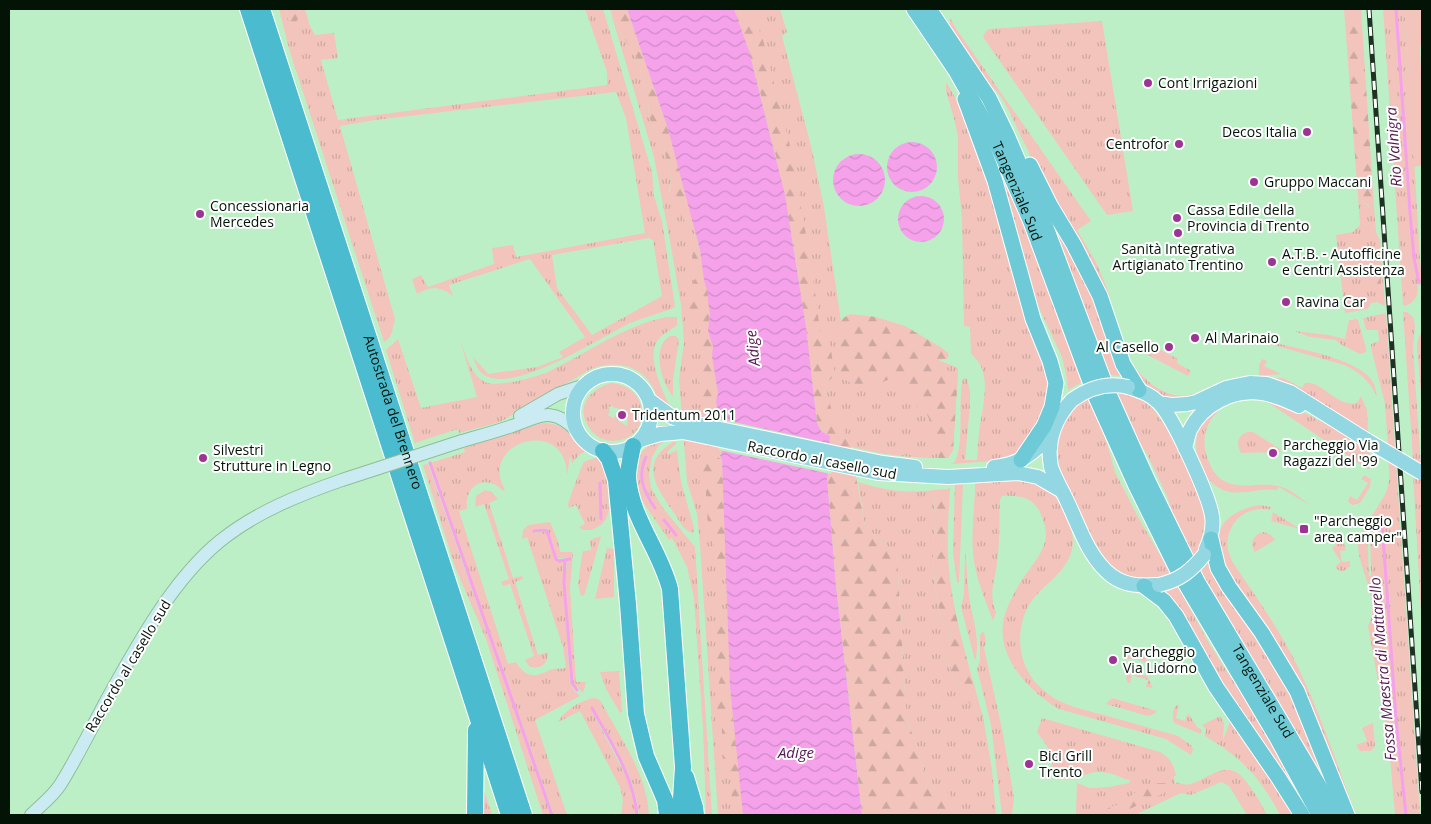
<svg xmlns="http://www.w3.org/2000/svg" width="1431" height="824" viewBox="0 0 1431 824" font-family="'Open Sans',sans-serif">
<style>
.grass{fill:url(#grass-tufts);fill-rule:evenodd}
.forest{fill:url(#forest-firs)}
.park{fill:#f2c4bc}
.water{fill:url(#water-waves)}
.pier{fill:#bdefc7}
.lines{fill:none;stroke-linecap:round;stroke-linejoin:round}
.stream{stroke:#f5a2eb;stroke-width:3}
.secondary-casing{stroke:#8ebe98;stroke-width:14}
.primary-casing{stroke:#fff;stroke-width:16}
.trunk-casing{stroke:#fff;stroke-width:17}
.motorway-casing{stroke:#fff;stroke-width:18}
.secondary{stroke:#c9ebf1;stroke-width:12}
.primary{stroke:#93d7e2;stroke-width:14}
.trunk{stroke:#6fcad8;stroke-width:15}
.motorway{stroke:#4bbccf;stroke-width:16}
.rail-casing{stroke:#1d3222;stroke-width:5}
.rail{stroke:#fff;stroke-width:3;stroke-dasharray:9;stroke-linecap:butt}
.secondary-bridge-casing{stroke:#8ebe98;stroke-width:14;stroke-linecap:butt}
.primary-bridge-casing{stroke:#fff;stroke-width:16;stroke-linecap:butt}
.secondary-bridge{stroke:#c9ebf1;stroke-width:12}
.primary-bridge{stroke:#93d7e2;stroke-width:14}
.poi-dot{fill:#9c3395;stroke:#fff;stroke-width:2}
.labels{text-anchor:middle;stroke-width:4;stroke-linejoin:round;paint-order:stroke}
.poi-label{font-size:14px;fill:#031407;stroke:#fff;text-anchor:start}
.street-label{font-size:14px;fill:#031407;stroke:#fff}
.water-label{font-size:15px;font-style:italic;fill:#551751;stroke:#fff}
</style>
<defs>
<pattern id="grass-tufts" width="24" height="20" patternUnits="userSpaceOnUse" patternTransform="scale(1.25)"><rect width="24" height="20" fill="#f2c4bc"/><path d="M3 7l-1-3M5 7V3M7 7l1-3M15 17l-1-3M17 17v-4M19 17l1-3" fill="none" stroke="#cea8a0"/></pattern>
<pattern id="forest-firs" width="22" height="20" patternUnits="userSpaceOnUse" patternTransform="scale(1.25)"><rect width="22" height="20" fill="#f2c4bc"/><path d="M5 1l3.5 6h-7zM16 11l3.5 6h-7z" fill="#cea8a0"/></pattern>
<pattern id="water-waves" width="16" height="10" patternUnits="userSpaceOnUse" patternTransform="scale(1.25)"><rect width="16" height="10" fill="#f5a2eb"/><path d="M0 5q4-4 8 0t8 0" fill="none" stroke="#d08bc8"/></pattern>
</defs>
<rect width="100%" height="100%" fill="#bdefc7"/>
<!-- grass -->
<path class="grass" d="M279 9H285L290 25 300 11 299 9H305L310 26 315 35 334 33 338 58 321 60 338 120 607 85V72L585 9H603L652 172 654 196 662 221 675 306 672 309C657 314 642 318 628 324 598 339 517 392 486 376 478 372 476 365 473 357L488 374 537 367 563 357 559 352 585 337 530 259 449 285 453 296C440 286 431 286 417 294L412 279 421 275 428 287 494 264 492 248 513 245 516 257 645 233 626 118 616 92 375 120 340 126 395 319C392 329 393 337 384 342L289 49ZM649 238 653 240 662 296 592 335 557 288 552 255Z
M734 9H780L787 32 782 36 811 146 824 207 841 321 958 368 953 450 948 458C907 459 869 453 831 441L785 195 749 51Z
M1383 9H1405L1420 258 1422 283 1417 284C1419 294 1416 302 1405 306L1403 305Z
M610 10 621 34 637 57 649 104 648 115 664 148 668 162 671 181 669 190 686 222 694 224 708 294 722 454 720 455 722 459 743 815H718L700 544 697 514 687 482 679 379 684 342 681 305 671 247 654 157Z
M950 18 957 30 1091 221 1077 230 1097 264 1110 296 1108 297 1031 157 1009 111 1002 98 983 76 950 28Z
M1102 21 1133 211 1107 215 983 37 986 31 989 29Z
M946 82 962 109 989 181 997 220 1011 271 1026 315 1047 367 1050 395 1040 422 1022 448 1014 454 994 461 950 464 955 462C965 437 957 404 963 378L967 379 970 392V404L965 460H977C978 451 978 441 979 432 982 408 994 371 971 354L970 327 964 326 962 220 958 178V138L955 122 946 91Z
M995 156 1028 234 1082 382 1068 390 1066 374 1062 357 1039 308 1027 277 993 157Z
M1358 197 1369 207H1374L1376 232 1380 240 1385 306 1377 302 1371 303 1368 309 1345 313 1336 235 1353 232 1360 225Z
M1043 200 1096 296 1123 376 1110 375Z
M1403 312H1407L1413 317 1415 325 1413 349 1421 465 1413 460Z
M1386 313 1395 449 1388 445 1385 404 1371 348V344L1379 341 1378 330H1366L1363 318Z
M666 317H677V325C670 331 661 334 656 343 647 360 665 399 674 413 670 410 665 407 662 404 656 397 654 387 648 380 634 363 610 361 591 369L500 422 459 433 458 429 415 443 386 350 398 339 421 408 477 397 460 340C466 354 470 374 485 382 496 388 537 377 548 372 587 353 623 326 666 317Z
M1354 318 1358 320 1366 348V352L1360 354 1340 344 1336 340 1310 337 1294 331 1328 335 1345 339 1349 320H1354Z
M1422 331V408L1417 347 1418 339Z
M670 336H676L679 340 673 380V396C661 384 651 346 670 336Z
M1256 339C1285 346 1352 356 1371 379 1375 384 1376 390 1377 397 1370 381 1360 372 1344 365L1256 340Z
M1153 346 1178 359 1177 363 1191 371 1188 376 1148 355Z
M1127 355C1139 376 1162 400 1190 395 1200 393 1209 386 1219 384L1187 400 1168 398 1157 392 1137 377Z
M1262 359 1267 361 1264 366 1281 374 1259 376V365Z
M1283 378 1302 388 1305 383C1322 380 1335 407 1357 403L1361 396 1367 410 1368 434 1253 379Z
M612 383C654 388 650 441 613 441 603 441 595 436 590 429 574 408 590 388 612 383ZM612 406 615 408H618L621 412H624V415L628 412 627 426 618 421 619 416 616 415 613 418 608 415 610 411 608 407Z
M1115 392C1128 393 1140 397 1150 406 1165 418 1204 497 1205 515 1206 532 1202 545 1192 559L1178 531 1167 496 1147 454 1131 430Z
M1089 397 1107 443 1115 472 1138 517 1171 574C1115 592 1100 554 1079 511 1067 484 1047 455 1063 424 1070 412 1077 405 1089 397Z
M1254 398C1286 397 1341 433 1369 449L1370 469 1366 468 1269 403Z
M1225 405C1206 420 1199 439 1209 462 1212 470 1217 478 1226 482 1243 490 1264 481 1282 487 1293 491 1303 500 1311 506L1279 487 1277 490C1260 487 1240 497 1223 490 1199 480 1188 442 1203 420 1209 413 1217 410 1225 405Z
M546 423C567 425 573 437 587 451L580 454 572 463 570 456 567 476C567 415 477 441 505 490L503 491C486 473 464 485 467 509L459 511 508 664 516 662C526 678 534 678 550 670 554 668 561 669 566 668L563 647 527 537 522 539 523 530 528 525 550 522 558 541 560 552H572L573 553 570 588 576 682H586L583 693 573 683 565 583 567 561H570V558H557L552 541 546 528 534 530 535 533 546 531 555 559 558 561H564L565 563 563 581 570 682 574 690 580 696 535 720 567 815H554L430 463 465 452 464 448 539 424Z
M1248 432H1253L1280 449 1281 452 1241 453C1236 444 1237 435 1248 432Z
M666 440 659 445 652 457 649 474 651 488 663 508 695 547 712 815H706L703 729 694 598 687 567 672 538 669 540 644 504 634 483 639 455 653 441ZM645 456 647 457C639 477 644 490 656 507L654 508C642 493 635 475 645 456Z
M673 442H676V444L667 452 669 454 677 450 681 482 693 524 694 531 692 533C684 531 679 520 674 513 657 489 638 463 673 442Z
M596 458 600 459 607 469 609 510 606 519 602 524 592 530H583L579 527 585 524 576 505 569 508 568 505C569 500 582 464 584 462 587 460 592 459 596 458Z
M1388 460 1396 464 1420 815H1395L1388 735 1368 626C1382 601 1359 572 1358 546 1358 529 1383 504 1388 487 1390 478 1389 469 1388 460ZM1370 525 1371 576H1369L1367 526Z
M428 464 551 815H543L486 639 455 567 423 465Z
M1413 474 1421 479 1422 488V631Z
M1364 475 1371 479 1370 487 1360 503 1352 505 1348 501 1350 496 1357 500 1368 483 1361 479Z
M996 478C1006 478 1024 477 1034 480 1058 488 1081 532 1070 556 1060 577 1047 582 1033 599 1018 618 1016 651 1028 671 1032 680 1040 687 1048 694 1064 706 1085 710 1104 715 1129 722 1153 729 1178 736L1191 745 1193 749 1191 755 1166 739 1059 709C1031 693 998 659 1003 624 1004 613 1010 601 1015 592 1022 577 1035 564 1042 550 1047 539 1047 531 1043 520 1036 498 1024 495 1002 496L1000 500C999 520 1000 542 997 563 995 582 988 593 996 612L993 621C986 602 977 582 974 561 970 536 975 509 975 483H963L959 583 957 582 953 553 955 480Z
M858 482C882 490 909 494 934 490L935 520 933 551 935 586 941 617 951 628 950 640 944 655 951 667 954 678 967 700 983 717 992 769 996 815H960C958 797 944 790 929 785L906 715 897 555 865 527Z
M485 490 492 492 498 499 489 503 513 578 522 576 523 579 515 582 538 655 548 652C548 665 540 670 529 666L525 660 534 656 510 584 503 586 501 582 509 579 484 504 475 507 476 496Z
M1259 505 1271 507V510C1246 504 1224 524 1228 550 1229 554 1231 558 1232 561 1255 596 1281 631 1299 669 1321 716 1338 766 1356 815H1352L1318 728 1224 567C1222 558 1218 548 1218 539 1219 518 1242 508 1259 505Z
M1273 512 1300 529 1271 521Z
M1264 532 1271 535 1275 540 1255 552C1249 543 1253 534 1264 532Z
M601 536 585 593 584 595 581 596 578 584 582 555 583 551 591 550 590 540Z
M1329 536C1337 536 1345 541 1346 550L1340 551 1342 562 1350 561V566C1346 571 1341 573 1336 568V566L1341 562 1332 548 1336 545Z
M607 548 614 549V597L595 599Z
M965 549C967 565 967 580 969 596 972 617 981 640 975 661L961 607 964 594Z
M1210 560 1289 686 1332 792 1329 793 1200 572Z
M1178 587 1210 645 1269 737 1313 815H1309L1162 592Z
M984 632 986 642 984 648 1002 729 1014 797 1012 815H1002L991 725 977 669 980 660V636L981 633Z
M1141 650 1149 664 1137 659H1126V657Z
M619 671 622 712 620 713 606 689 600 672Z
M1132 672 1147 676 1153 688 1146 687 1148 680 1132 675 1130 683H1128L1126 678 1127 674Z
M595 698 600 700C619 736 647 773 649 815H639C636 778 611 739 593 708L591 709 630 784 637 815H621L623 800 620 787 580 711 558 722C564 711 582 699 595 698Z
M1112 698 1157 711 1154 714 1148 716 1106 704Z
M1177 705H1179L1176 718 1185 721 1188 713 1197 727 1202 730 1201 734 1174 723C1172 717 1172 709 1177 705Z
M1220 716 1224 723 1223 740 1231 719 1297 815H1280C1260 777 1242 758 1205 736L1206 729 1202 725Z
M1042 718 1160 752C1170 758 1174 764 1176 776H1174L1175 785 1177 782C1194 793 1215 763 1234 771 1246 776 1261 803 1267 815H1247L1229 786 1221 782 1191 795 1181 793 1135 815H1076L1077 783 1090 788 1109 787 1129 783 1130 780C1122 779 1116 774 1108 773 1102 772 1094 771 1088 774 1077 778 1061 785 1053 771 1051 766 1053 760 1051 755 1049 747 1042 739 1037 732Z
M1373 723 1375 746 1371 751H1360L1356 745 1367 741 1362 728Z
M485 793 492 815H482V794Z"/>
<!-- forest -->
<path class="forest" d="M285 9H299L300 17 295 23 290 25Z
M610 9H627L668 129 694 224 686 222 669 200 671 180 668 162 664 148 648 115 649 104 637 57 621 34Z
M734 9H749L762 36 789 141 805 229 816 298 821 340 829 339 835 374 830 380 824 382 831 408 842 427 851 448 865 527 897 555 906 715 929 785C947 791 958 794 960 815H862L836 586 827 478 828 475 830 436 821 431 817 423C801 283 782 142 734 9Z
M1344 9H1361L1374 207H1370L1358 197Z
M697 243 700 250 704 280 708 294V301L710 314 708 325 705 327H699L688 316 685 311C690 304 692 297 690 289 696 274 702 275 692 260L694 247Z
M1341 270a8 8 0 1 1 16 0a8 8 0 1 1-16 0Z
M1372 267H1376L1380 270 1381 284 1378 289 1374 288 1369 282V269Z
M851 314 876 317 905 326 942 348 949 354 947 359 938 360 943 368 958 375 953 450 948 458H939C937 453 931 440 930 436 927 423 935 416 918 409 913 397 905 378 889 380 884 380 880 385 875 386 864 388 850 384 841 377 838 360 829 320 851 314Z
M708 331 713 346 712 356 718 394 716 400 718 410 707 408C701 401 701 398 705 390 692 378 702 371 703 357L696 349C696 339 700 336 708 331Z
M702 457H716L722 459 726 570 718 569C711 560 716 552 713 542 710 529 708 516 704 503L706 498V492L699 485 700 478 693 465 696 458Z
M950 487C949 509 947 533 948 556 951 611 969 664 983 717L966 700 954 678 951 667 944 655 942 647 950 640 951 628 941 617 935 586 933 551 935 520 934 490 948 489Z
M723 616H727L730 686 743 815H732L733 807 731 799 734 783 733 777 726 770 722 744V726L714 697 723 671 715 666 720 649 715 632Z
M1156 783H1169L1173 786 1172 789 1117 815H1096L1112 806 1122 804 1133 794Z"/>
<!-- park -->
<path class="park" d="M1405 9H1422V42L1420 47 1422 91V165L1414 167Z"/>
<!-- water -->
<path class="water" d="M627 9H734L749 51 785 195 806 327 817 423 821 431 830 436 828 475 827 478 836 586 862 815H743L730 686 722 459 720 455 722 454 716 400 718 394 712 356 713 346 708 331 710 314 708 301V294L704 280 700 250 668 129Z
M887 167a25 25 0 1 1 50 0a25 25 0 1 1-50 0Z
M833 180a26 26 0 1 1 52 0a26 26 0 1 1-52 0Z
M898 219a23 23 0 1 1 46 0a23 23 0 1 1-46 0Z"/>
<!-- pier -->
<path class="pier" d="M716 418 833 444 831 474 719 450Z"/>
<g class="lines">
<!-- stream -->
<path class="stream" d="M1396 9 1410 212 1414 258 1419 283
M646 457C637 476 643 491 655 508
M430 463 552 815
M600 483 601 519
M664 520 676 535
M1382 522 1396 719 1406 815
M534 531 544 530 547 531 556 559 559 561 570 559
M565 560 564 583 572 683 577 690
M592 708C610 741 634 777 637 815"/>
<defs>
<path id="secondary" d="M520 416 558 394 585 385
M462 441C479 436 495 432 512 426 540 417 551 405 576 430
M31 815C40 806 53 796 60 785 77 758 91 729 106 701 136 647 172 580 220 541 256 512 299 495 342 480"/>
<path id="primary" d="M573 413a39 39 0 1 1 78 0a39 39 0 1 1-78 0Z
M1128 387C1139 390 1150 394 1158 402 1173 416 1209 496 1212 516 1214 528 1211 538 1206 549
M649 400 672 417 682 421 883 463 915 467
M1072 400C1060 413 1051 430 1050 448 1049 454 1050 461 1051 467 1055 479 1062 490 1067 501 1079 526 1089 559 1112 576 1126 586 1140 586 1156 585
M1159 403 1171 405 1187 404 1196 402 1226 388 1235 386 1250 383 1267 384 1290 392 1368 441
M640 440 660 434 683 432 878 473 948 477 1018 473 1038 477 1062 491
M1185 448C1187 442 1188 435 1190 430 1203 404 1233 389 1262 393 1275 395 1287 401 1299 406
M994 467C1021 464 1034 453 1052 434"/>
<g id="trunk">
<path id="s1" d="M914 9 956 71 997 144 1031 222 1095 395 1136 486 1178 571 1277 738 1319 815"/>
<path id="s2" d="M929 9 989 98 1007 135 1042 217 1108 392 1148 481 1197 581 1289 735 1322 791 1333 815"/>
<path d="M965 99 995 181 1033 319 1050 361 1056 383 1052 407 1044 426 1021 460"/>
<path d="M1030 165 1050 205 1074 245 1100 296 1123 364 1139 390"/>
<path d="M1211 539 1218 568 1229 587 1262 633 1297 691 1347 815"/>
<path d="M1144 586 1164 601 1176 616 1216 687 1278 777 1302 815"/>
</g>
<g id="motorway">
<path d="M248 9 509 815"/>
<path id="s3" d="M262 9 524 815"/>
<path d="M633 446C631 456 628 467 628 477 631 518 660 550 670 589L683 767 680 815"/>
<path d="M603 451 609 459 616 480 628 604 636 714 646 756 665 800 667 815"/>
<path d="M686 777 695 807 696 815"/>
<path d="M475 815 476 730"/>
</g>
</defs>
<!-- secondary casing -->
<use href="#secondary" class="secondary-casing"/>
<!-- primary casing -->
<use href="#primary" class="primary-casing"/>
<!-- trunk casing -->
<use href="#trunk" class="trunk-casing"/>
<!-- motorway casing -->
<use href="#motorway" class="motorway-casing"/>
<!-- secondary -->
<use href="#secondary" class="secondary"/>
<!-- primary -->
<use href="#primary" class="primary"/>
<!-- trunk -->
<use href="#trunk" class="trunk"/>
<!-- motorway -->
<use href="#motorway" class="motorway"/>
<defs>
<path id="rail" d="M1369 9 1422 792"/>
</defs>
<!-- rail casing -->
<use href="#rail" class="rail-casing"/>
<!-- rail -->
<use href="#rail" class="rail"/>
<defs>
<path id="secondary-bridge" d="M342 480 462 441"/>
<path id="primary-bridge" d="M1072 400C1089 388 1107 382 1128 387
M1368 441 1422 473
M1159 585C1180 580 1191 571 1204 555"/>
</defs>
<!-- secondary-bridge casing -->
<use href="#secondary-bridge" class="secondary-bridge-casing"/>
<!-- primary-bridge casing -->
<use href="#primary-bridge" class="primary-bridge-casing"/>
<!-- secondary-bridge -->
<use href="#secondary-bridge" class="secondary-bridge"/>
<!-- primary-bridge -->
<use href="#primary-bridge" class="primary-bridge"/>
</g>
<!-- markers -->
<g class="poi-dot">
<circle cx="1148" cy="83" r="5"/>
<circle cx="1307" cy="132" r="5"/>
<circle cx="1179" cy="144" r="5"/>
<circle cx="1254" cy="182" r="5"/>
<circle cx="200" cy="214" r="5"/>
<circle cx="1177" cy="218" r="5"/>
<circle cx="1178" cy="233" r="5"/>
<circle cx="1272" cy="262" r="5"/>
<circle cx="1286" cy="302" r="5"/>
<circle cx="1195" cy="338" r="5"/>
<circle cx="1169" cy="347" r="5"/>
<circle cx="622" cy="415" r="5"/>
<circle cx="1273" cy="453" r="5"/>
<circle cx="203" cy="458" r="5"/>
<rect x="1299" y="524" width="10" height="10" rx="2.5"/>
<circle cx="1113" cy="660" r="5"/>
<circle cx="1029" cy="764" r="5"/>
</g>
<g class="labels">
<!-- poi labels -->
<g class="poi-label">
<text x="1158" y="88">Cont Irrigazioni</text>
<text x="1297" y="137" text-anchor="end">Decos Italia</text>
<text x="1169" y="149" text-anchor="end">Centrofor</text>
<text x="1264" y="187">Gruppo Maccani</text>
<text x="210" y="211">Concessionaria<tspan x="210" dy="16">Mercedes</tspan></text>
<text x="1187" y="215">Cassa Edile della<tspan x="1187" dy="16">Provincia di Trento</tspan></text>
<text x="1178" y="254" text-anchor="middle">Sanità Integrativa<tspan x="1178" dy="16">Artigianato Trentino</tspan></text>
<text x="1282" y="259">A.T.B. - Autofficine<tspan x="1282" dy="16">e Centri Assistenza</tspan></text>
<text x="1296" y="307">Ravina Car</text>
<text x="1205" y="343">Al Marinaio</text>
<text x="1159" y="352" text-anchor="end">Al Casello</text>
<text x="632" y="420">Tridentum 2011</text>
<text x="1283" y="450">Parcheggio Via<tspan x="1283" dy="16">Ragazzi del '99</tspan></text>
<text x="213" y="455">Silvestri<tspan x="213" dy="16">Strutture in Legno</tspan></text>
<text x="1314" y="526">"Parcheggio<tspan x="1314" dy="16">area camper"</tspan></text>
<text x="1123" y="657">Parcheggio<tspan x="1123" dy="16">Via Lidorno</tspan></text>
<text x="1039" y="761">Bici Grill<tspan x="1039" dy="16">Trento</tspan></text>
</g>
<!-- street labels -->
<g class="street-label">
<text dy="5" stroke="none"><textPath href="#s1" startOffset="210">Tangenziale Sud</textPath></text>
<text dy="5" stroke="none"><textPath href="#s3" startOffset="424">Autostrada del Brennero</textPath></text>
<text transform="translate(822 460) rotate(11)" y="5">Raccordo al casello sud</text>
<text transform="translate(128 666) rotate(-59)" y="5">Raccordo al casello sud</text>
<text dy="5" stroke="none"><textPath href="#s2" startOffset="762">Tangenziale Sud</textPath></text>
</g>
<!-- water labels -->
<g class="water-label">
<text transform="translate(1394 147) rotate(-94)" y="5">Rio Valnigra</text>
<text transform="translate(753 348) rotate(-96)" y="5">Adige</text>
<text transform="translate(1383 669) rotate(-95)" y="5">Fossa Maestra di Mattarello</text>
<text x="796" y="758">Adige</text>
</g>
</g>
<!-- border -->
<rect width="1431" height="824" fill="none" stroke="#031407" stroke-width="20"/>
</svg>
